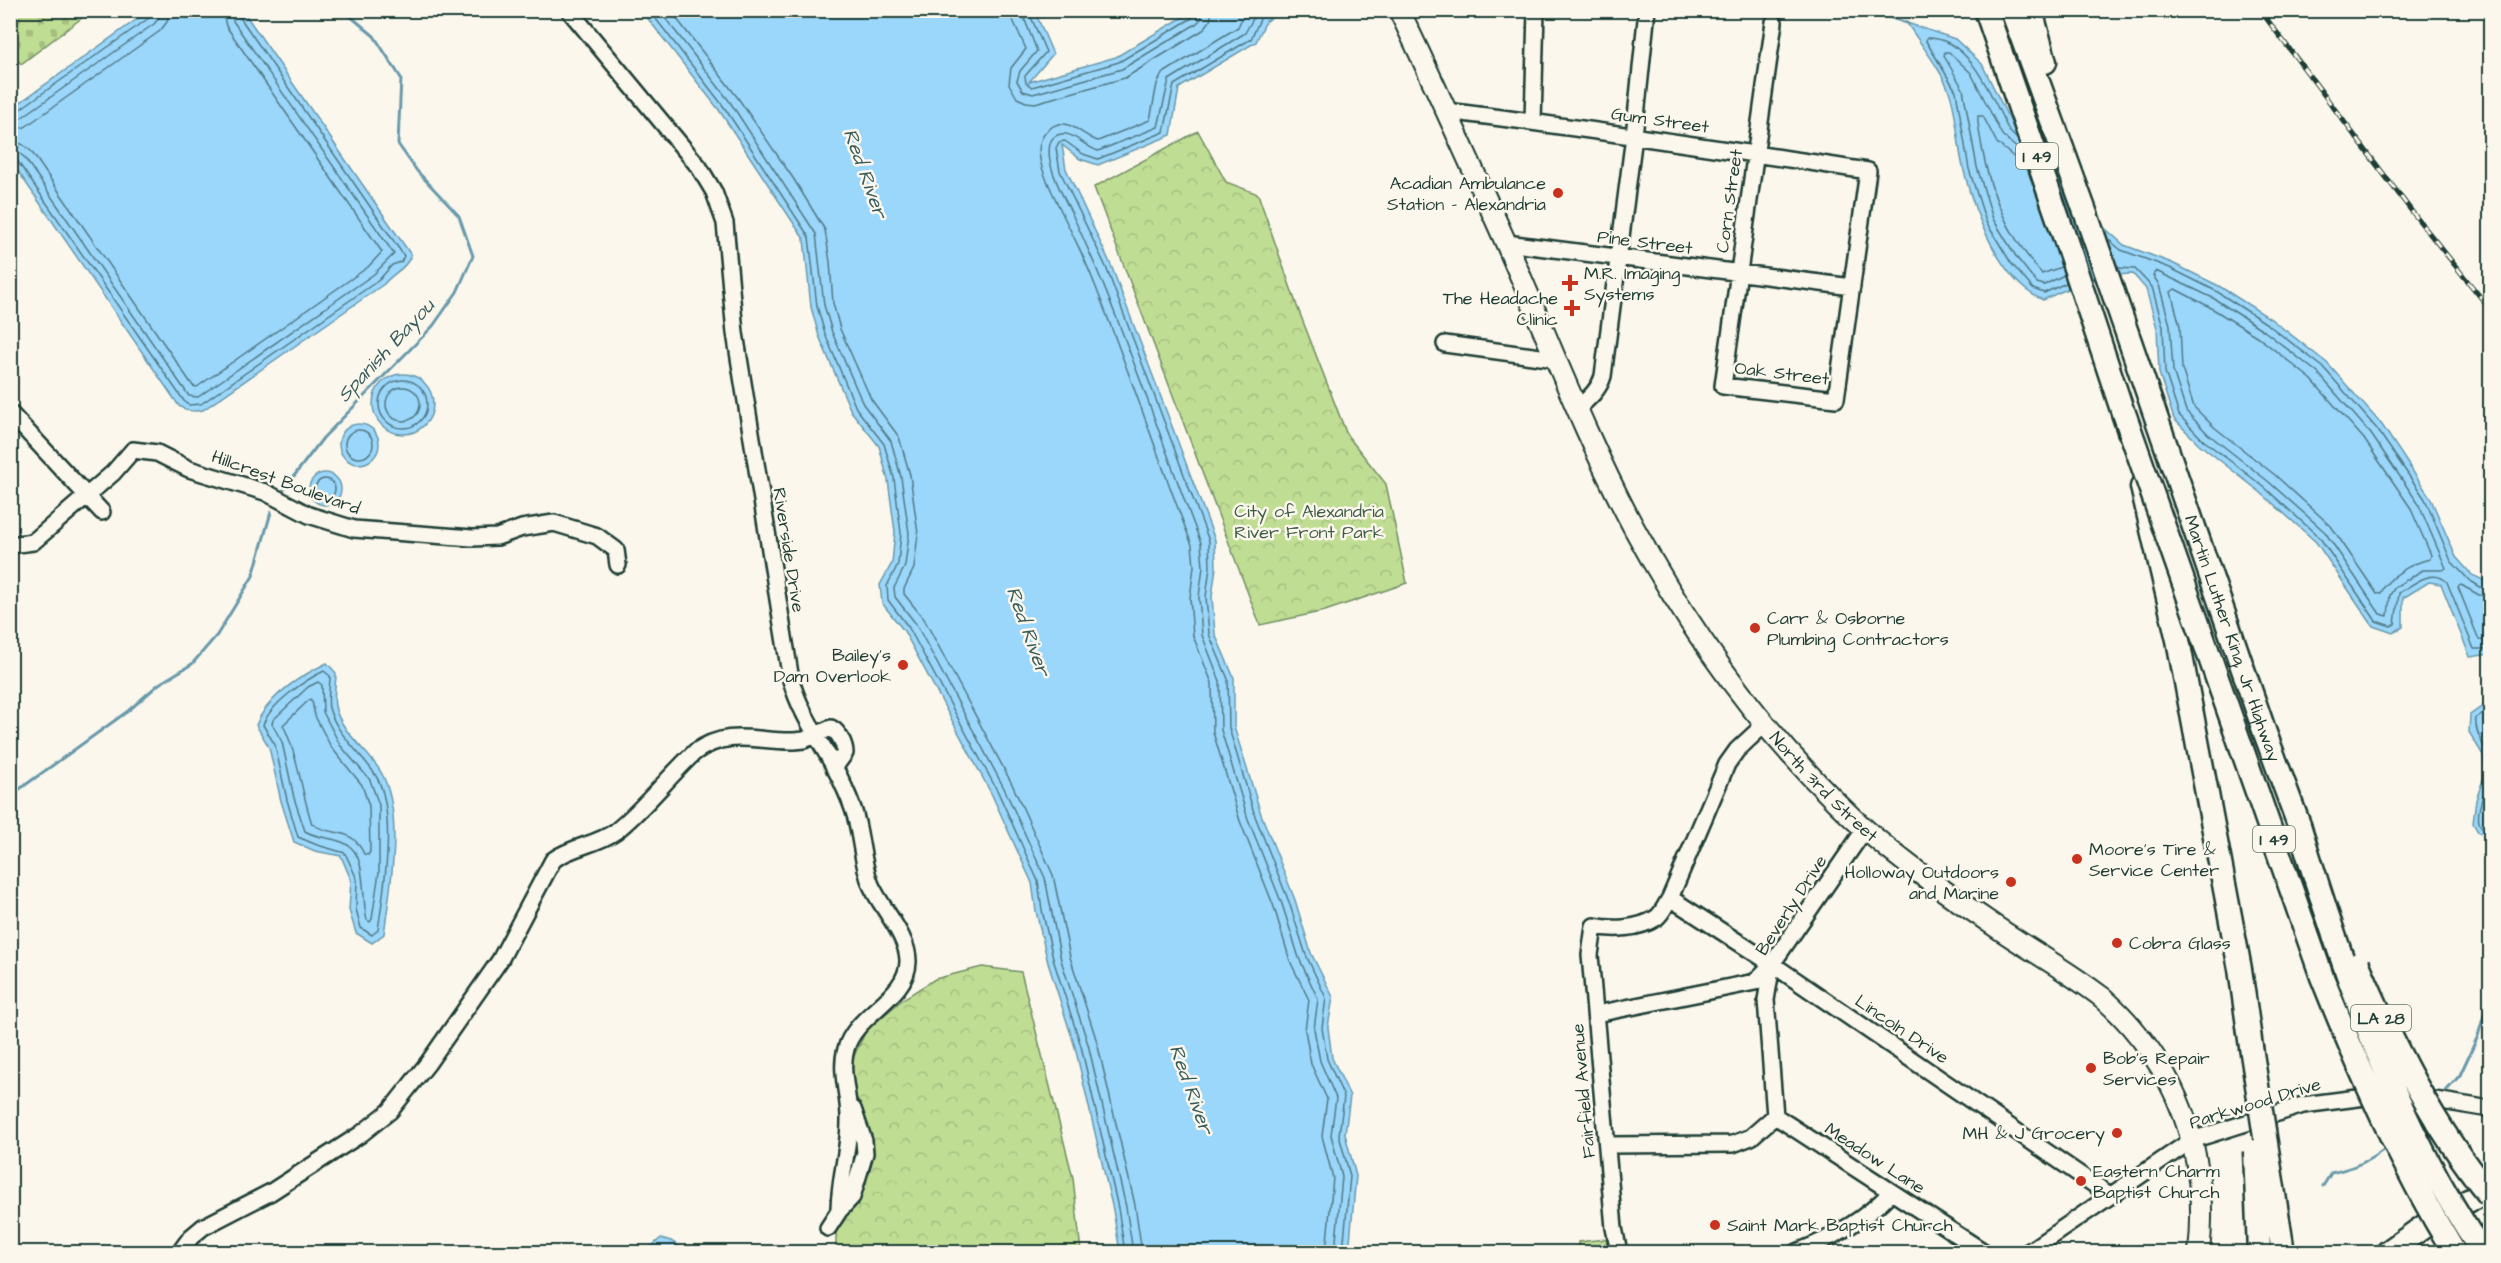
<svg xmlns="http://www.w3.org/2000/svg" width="2501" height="1263" viewBox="0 0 2501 1263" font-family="'Architects Daughter',sans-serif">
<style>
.forest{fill:url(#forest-crowns);stroke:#708d64;stroke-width:1.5}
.cemetery{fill:url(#cemetery-stones);stroke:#708d64;stroke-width:1.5}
.water{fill:#9bd6fb;stroke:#6999ab;stroke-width:1.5}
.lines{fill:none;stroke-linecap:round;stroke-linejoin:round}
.shore{stroke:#517a84;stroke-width:1.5}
.stream{stroke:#6999ab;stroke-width:3}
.minor-casing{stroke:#1f3d34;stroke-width:20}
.major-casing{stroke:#1f3d34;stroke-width:24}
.highway-casing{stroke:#1f3d34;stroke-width:27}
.minor{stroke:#fbf7ec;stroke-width:15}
.major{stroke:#fbf7ec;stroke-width:20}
.highway{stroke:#fbf7ec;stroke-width:22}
.rail-casing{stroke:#1f3d34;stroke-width:5}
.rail{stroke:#fbf7ec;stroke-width:3;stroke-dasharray:9;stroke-linecap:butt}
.highway-bridge-casing{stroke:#1f3d34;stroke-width:27;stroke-linecap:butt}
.highway-bridge{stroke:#fbf7ec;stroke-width:22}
.poi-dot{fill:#c8321e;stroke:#fbf7ec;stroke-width:2}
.labels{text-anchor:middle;stroke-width:5;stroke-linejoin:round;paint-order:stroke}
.shield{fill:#fbf7ec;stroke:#61756b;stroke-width:1.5}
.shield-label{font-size:16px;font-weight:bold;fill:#1f3d34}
.street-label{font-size:18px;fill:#1f3d34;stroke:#fbf7ec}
.poi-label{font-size:18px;fill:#1f3d34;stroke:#fbf7ec;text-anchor:start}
.park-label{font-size:18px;fill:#3f5d47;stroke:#fbf7ec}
.water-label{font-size:20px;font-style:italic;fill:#385c5c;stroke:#fbf7ec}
</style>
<defs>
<pattern id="forest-crowns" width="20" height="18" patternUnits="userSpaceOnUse" patternTransform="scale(1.5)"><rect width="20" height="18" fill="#c0dd94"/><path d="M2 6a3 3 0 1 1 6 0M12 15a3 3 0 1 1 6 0" fill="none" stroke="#a5bf80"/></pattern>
<pattern id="cemetery-stones" width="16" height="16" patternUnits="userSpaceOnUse" patternTransform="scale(1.5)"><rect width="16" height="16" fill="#c0dd94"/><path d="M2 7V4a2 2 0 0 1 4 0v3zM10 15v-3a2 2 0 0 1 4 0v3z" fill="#a5bf80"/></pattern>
</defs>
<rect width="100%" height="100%" fill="#fbf7ec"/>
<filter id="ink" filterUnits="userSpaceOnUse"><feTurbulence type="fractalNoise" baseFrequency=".0167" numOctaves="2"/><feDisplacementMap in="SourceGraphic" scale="12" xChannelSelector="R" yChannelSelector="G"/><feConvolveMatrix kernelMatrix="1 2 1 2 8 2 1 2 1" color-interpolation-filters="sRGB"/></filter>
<g filter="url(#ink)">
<!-- forest -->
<path class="forest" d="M1198 131 1226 182 1258 194 1297 306 1347 435 1386 484 1407 583 1325 611 1260 625 1094 187Z
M982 967 1021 972 1073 1178 1081 1252H836V1225L871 1156 862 1109 854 1093 850 1064 866 1031 903 999 935 979Z
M1606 1239 1608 1252H1578V1242Z"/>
<!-- cemetery -->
<path class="cemetery" d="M10 11 11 10 91 11 21 64 11 53Z"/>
<!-- water -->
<path class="water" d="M150 10 243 11 411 255C407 268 393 273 384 284L203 410C193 412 187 411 179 406L11 161V109Z
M642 11H1031L1036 14 1053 54 1029 82 1116 57 1193 11H1280L1281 13 1266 21 1256 42 1179 88 1171 135 1098 165 1080 159 1062 145 1066 169 1111 265 1215 540 1216 567 1212 597 1215 634 1234 678V727L1261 814 1295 900 1311 953 1333 997 1328 1027 1332 1058 1350 1096 1345 1134 1356 1176 1349 1252H1120L1113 1210 1075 1047 1048 963 1036 911 1032 883 992 795 904 631 882 603 880 585 892 563 895 532 888 480 879 446 851 411 819 336 811 307 804 239 719 110Z
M1907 23 1955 39 1982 64 2014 129 2057 165 2098 222 2124 245 2172 263 2219 286 2271 319 2327 363 2382 425 2430 497 2456 557 2472 575 2490 583V654L2470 657 2441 584 2429 582 2403 598V627L2393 633 2373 626 2316 542 2260 492 2199 444 2174 419 2159 373 2157 328 2146 289 2133 274C2101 274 2072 286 2043 300 2001 283 1974 213 1964 171 1957 146 1958 118 1950 94 1943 71 1920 44 1907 23Z
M373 404a30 30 0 1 1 60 0a30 30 0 1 1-60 0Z
M339 444a20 20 0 1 1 40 0a20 20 0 1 1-40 0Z
M309 489a16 16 0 1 1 32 0a16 16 0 1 1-32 0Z
M327 663 336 673C336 683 333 696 335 706 341 734 370 751 382 774 404 815 390 890 384 934L372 943 356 933 349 910 351 880 341 856 315 851 294 842 281 801 269 747 256 725C268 696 300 676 327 663Z
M2490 701V838L2489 839 2478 832 2473 823 2476 800 2485 774 2483 755 2469 732 2470 715Z
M661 1238 671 1241 688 1252H645Z"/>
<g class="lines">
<!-- shore -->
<path class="shore" d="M649 10 724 107 809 237 817 306 825 334 856 408 884 444 894 478 901 533 898 564 887 586 888 600 909 628 998 792 1038 881 1042 910 1054 962 1081 1046 1118 1208 1125 1252
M659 10 730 102 816 234 824 305 832 332 863 404 891 441 901 477 909 533 905 566 894 588 895 597 916 624 1004 788 1045 878 1061 960 1088 1044 1126 1207 1133 1252
M670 10 738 98 793 178 825 230 830 262 833 303 840 329 871 399 899 437 910 475 918 534 914 568 904 589V594L924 619 1012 784 1053 875 1070 957 1097 1042 1135 1205 1142 1252
M1012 10 1013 20 1026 49 1011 68 1009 84 1017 98 1026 102 1035 103 1125 78 1203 30 1210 21 1212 10
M1021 10 1037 51 1020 71 1017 81 1023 91 1033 94 1122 69 1196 24 1201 19 1203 10
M1028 10 1046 52 1025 76 1026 83 1032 87 1119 62 1192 18 1195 10
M1246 10 1238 27 1162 74 1157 84 1150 120 1098 141C1081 136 1065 111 1046 132 1030 149 1046 179 1054 196 1066 222 1080 248 1091 275 1127 364 1157 456 1192 545L1194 566 1190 598 1193 636 1212 683 1213 732 1240 821 1274 907 1290 961 1309 1000 1305 1030 1311 1064 1327 1099 1322 1136 1333 1178 1326 1252
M1258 10 1245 33 1169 80 1158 127 1098 151C1082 146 1068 124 1052 139 1041 159 1064 197 1073 216 1123 322 1158 434 1201 543L1203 567 1199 597 1202 635 1220 681 1221 730 1248 819 1282 904 1299 958 1318 999 1314 1029 1320 1061 1336 1098 1331 1135 1342 1177 1335 1252
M1272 10 1261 17 1251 39 1174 85 1164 132 1098 159 1083 154 1065 141 1059 142 1056 148 1060 171 1106 267 1209 541 1210 567 1206 597 1209 634 1228 679 1229 728 1255 816 1289 902 1306 955 1326 998 1322 1028 1327 1059 1344 1097 1339 1135 1350 1176 1343 1252
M10 114 16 112 149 18 152 10
M10 121 21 118 154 24 159 18 160 10
M10 130 25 127 160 31 167 22 169 10
M2017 139 2009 131C1993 100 1970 36 1927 38L1926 41 1956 91 1969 169 1986 222 2011 263 2033 289 2044 293 2066 283
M10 142 22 144 31 151 193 386 197 387 368 267 382 252 226 26 222 10
M10 151 18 152 24 157 189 396 198 397 374 274 394 254 233 21 231 10
M2022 153 2002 135 1971 73 1949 52H1945L1944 56 1963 89 1977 167 1993 219 2017 258 2037 283 2044 285 2064 275
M10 158 18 162 184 401 189 405 201 404 379 280 392 265 401 262 404 256 239 16 238 10
M2028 169 1997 143 1983 116H1978C1977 126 1981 138 1982 148 1991 197 2009 236 2042 274L2061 267
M2108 239 2121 250 2170 268 2216 291 2267 324 2323 367 2377 429 2425 499 2451 561 2469 580 2482 588 2490 589
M2118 268 2135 269 2152 287 2163 327 2165 372 2179 415 2203 440 2264 487 2320 538 2376 621 2391 626 2395 624 2399 593C2412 585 2433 567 2447 582L2474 649H2490
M2156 271 2213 298 2263 330 2318 373 2371 434 2418 503 2446 568 2443 570H2423L2395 587 2390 595 2388 616 2380 614 2325 532 2269 482 2208 434 2186 411 2173 371 2170 325 2159 285 2153 275Z
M2175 289 2208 306 2258 337 2311 379 2364 439 2410 507 2431 555 2430 559C2412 563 2388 576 2381 593L2377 594 2331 526 2275 475 2214 427 2194 407 2182 369 2180 326 2171 292Z
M379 404a24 24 0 1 1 48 0a24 24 0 1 1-48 0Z
M386 404a17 17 0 1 1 34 0a17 17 0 1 1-34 0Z
M345 444a14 14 0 1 1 28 0a14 14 0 1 1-28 0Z
M315 489a10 10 0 1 1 20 0a10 10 0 1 1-20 0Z
M2490 596 2479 595 2461 585 2458 587 2479 640 2490 641
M324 671 330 676C330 686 327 699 329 708 337 736 362 753 376 776 397 811 384 890 378 930L372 935 361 928 356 909 357 879 345 853 317 845 298 837 287 800 275 745 263 725C270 704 305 680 324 671Z
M318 682 322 685 323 712 340 745 370 780 379 805V872L372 919 370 922 367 920C361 901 368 854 346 844 333 837 318 839 305 831L294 798 282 742 272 724 273 720 308 687Z
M310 699 312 701 315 716 331 747 362 785 369 806 370 852 368 855 364 854C351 825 333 838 312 824 301 791 298 755 283 725Z
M2490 708 2476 718C2474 736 2488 747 2490 766
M2490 777C2486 790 2476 809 2479 822 2480 828 2486 830 2490 833"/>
<!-- stream -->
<path class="stream" d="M1867 10 1907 23
M284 489 323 438 433 326 457 292 473 256 459 216 417 171 398 144 401 78 374 36 343 10
M10 796 128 711 159 684 192 664 217 635 253 576 271 512
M2489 839 2490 866
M2441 1097 2460 1075 2478 1036 2490 994
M2323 1186 2331 1173C2353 1168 2371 1161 2388 1146"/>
<defs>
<path id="minor" d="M569 10 699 167 714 192 725 223 735 333 791 680C802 720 829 751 845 789 850 800 855 812 857 823 862 844 863 866 871 885 881 908 909 937 908 962 907 998 855 1014 846 1049 839 1072 850 1097 849 1121 849 1151 839 1180 839 1211
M1446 111C1587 128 1727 150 1868 171L1836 399 1723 386C1739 265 1757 144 1774 22
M1533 122 1536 10
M1506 243 1852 287
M1445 344 1555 359
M1578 408C1588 399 1599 390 1603 376L1634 136 1647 10
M10 413 102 512
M10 545 33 542 113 473 133 450 157 453 189 469 265 492 309 515 354 529 472 538 497 537 522 528 554 523 597 536 616 550 618 565
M1670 898 1772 964 2111 1196
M1596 1014 1755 982 1772 964
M2417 1097 2490 1109
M1775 1116 1766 1000 1772 964 1865 829
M1775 1116 1984 1252
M1608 1145 1733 1144 1751 1137 1775 1116
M828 1228 839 1211 852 1197 865 1153 864 1141 853 1109
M180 1252 191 1237 203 1227 271 1192 361 1134 390 1111 428 1063 500 960 553 860C572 846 597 845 616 831 644 809 668 777 695 752 729 728 756 742 794 741L804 740 831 728C839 732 845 745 845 753L834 768
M1619 1252 1614 1228 1590 955 1594 926C1613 930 1639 929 1656 918 1662 914 1666 904 1670 898L1727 764 1737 750 1765 724
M1797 1252C1833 1238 1865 1220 1891 1192
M2028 1252 2192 1140 2303 1105 2381 1095"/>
<g id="major">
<path id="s1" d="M1399 10C1436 87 1471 165 1506 243 1548 338 1585 436 1634 528 1688 628 1756 723 1837 803 1882 848 1936 886 1989 922 2026 948 2067 970 2103 998 2177 1064 2210 1154 2199 1252"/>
</g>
<g id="highway">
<path d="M1986 10 2071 256 2129 431"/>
<path id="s2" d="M2012 10 2087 217 2265 733 2299 825"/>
<path d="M2031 10 2045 62"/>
<path d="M2142 487 2178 640 2240 969 2251 1047"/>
<path d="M2388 1252 2440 1215 2490 1190"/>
</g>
</defs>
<!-- minor casing -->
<use href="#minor" class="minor-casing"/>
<!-- major casing -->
<use href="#major" class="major-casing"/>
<!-- highway casing -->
<use href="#highway" class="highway-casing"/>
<!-- minor -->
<use href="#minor" class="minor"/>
<!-- major -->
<use href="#major" class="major"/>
<!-- highway -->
<use href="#highway" class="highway"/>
<defs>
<path id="rail" d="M2260 10 2413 213 2490 309"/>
</defs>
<!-- rail casing -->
<use href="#rail" class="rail-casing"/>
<!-- rail -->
<use href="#rail" class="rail"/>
<defs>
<path id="highway-bridge" d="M2124 413 2322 977C2360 1072 2401 1165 2454 1252
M2299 825C2344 974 2395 1122 2482 1252
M2358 964C2393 1046 2433 1126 2490 1196
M2251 1047 2283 1252
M2255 1151 2259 1252"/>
</defs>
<!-- highway-bridge casing -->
<use href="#highway-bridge" class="highway-bridge-casing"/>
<!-- highway-bridge -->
<use href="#highway-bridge" class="highway-bridge"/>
</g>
</g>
<!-- markers -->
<g class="poi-dot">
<circle cx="1558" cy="193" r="6"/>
<path d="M1567 274h6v6h6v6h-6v6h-6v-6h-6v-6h6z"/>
<path d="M1569 299h6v6h6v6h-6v6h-6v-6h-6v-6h6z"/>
<circle cx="1755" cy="628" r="6"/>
<circle cx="903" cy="665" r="6"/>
<circle cx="2077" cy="859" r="6"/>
<circle cx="2011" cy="882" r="6"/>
<circle cx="2117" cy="943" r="6"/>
<circle cx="2091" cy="1068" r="6"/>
<circle cx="2117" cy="1133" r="6"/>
<circle cx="2081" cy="1181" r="6"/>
<circle cx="1715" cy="1225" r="6"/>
</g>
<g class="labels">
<!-- shield labels -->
<g class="shield">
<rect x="2016" y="143" width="42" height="26" rx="4.5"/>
<rect x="2253" y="826" width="42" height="26" rx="4.5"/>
<rect x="2351" y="1005" width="60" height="26" rx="4.5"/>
</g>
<g class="shield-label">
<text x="2037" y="162">I 49</text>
<text x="2274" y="845">I 49</text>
<text x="2381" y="1024">LA 28</text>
</g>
<!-- street labels -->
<g class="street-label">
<text transform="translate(1660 120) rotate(8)" y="6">Gum Street</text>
<text transform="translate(1729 201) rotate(-82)" y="6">Corn Street</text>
<text transform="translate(1645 242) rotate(7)" y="6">Pine Street</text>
<text transform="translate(1782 373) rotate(7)" y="6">Oak Street</text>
<text transform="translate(286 482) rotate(20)" y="6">Hillcrest Boulevard</text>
<text transform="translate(789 550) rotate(81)" y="6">Riverside Drive</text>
<text dy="6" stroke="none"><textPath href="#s2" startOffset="666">Martin Luther King, Jr Highway</textPath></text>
<text dy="6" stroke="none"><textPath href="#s1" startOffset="891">North 3rd Street</textPath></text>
<text transform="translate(1791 905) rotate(-57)" y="6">Beverly Drive</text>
<text transform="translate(1902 1029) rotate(34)" y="6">Lincoln Drive</text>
<text transform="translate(1583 1091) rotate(-95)" y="6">Fairfield Avenue</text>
<text transform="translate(2255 1103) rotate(-17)" y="6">Parkwood Drive</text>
<text transform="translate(1875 1158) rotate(33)" y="6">Meadow Lane</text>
</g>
<!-- poi labels -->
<g class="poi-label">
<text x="1546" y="189" text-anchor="end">Acadian Ambulance<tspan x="1546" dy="21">Station - Alexandria</tspan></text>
<text x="1584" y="279">M.R. Imaging<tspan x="1584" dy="21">Systems</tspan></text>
<text x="1558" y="304" text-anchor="end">The Headache<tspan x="1558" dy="21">Clinic</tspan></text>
<text x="1767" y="624">Carr &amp; Osborne<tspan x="1767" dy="21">Plumbing Contractors</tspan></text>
<text x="891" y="661" text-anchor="end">Bailey's<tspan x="891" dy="21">Dam Overlook</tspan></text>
<text x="2089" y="855">Moore's Tire &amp;<tspan x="2089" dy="21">Service Center</tspan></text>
<text x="1999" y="878" text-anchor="end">Holloway Outdoors<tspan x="1999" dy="21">and Marine</tspan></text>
<text x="2129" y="949">Cobra Glass</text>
<text x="2103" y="1064">Bob's Repair<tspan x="2103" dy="21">Services</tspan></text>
<text x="2105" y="1139" text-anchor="end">MH &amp; J Grocery</text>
<text x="2093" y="1177">Eastern Charm<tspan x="2093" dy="21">Baptist Church</tspan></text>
<text x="1727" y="1231">Saint Mark Baptist Church</text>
</g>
<!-- park labels -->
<g class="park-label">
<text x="1309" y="517">City of Alexandria<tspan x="1309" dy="21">River Front Park</tspan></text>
</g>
<!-- water labels -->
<g class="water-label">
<text transform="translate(866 173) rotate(70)" y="7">Red River</text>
<text transform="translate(385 350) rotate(-47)" y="7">Spanish Bayou</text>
<text transform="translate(1029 631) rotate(70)" y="7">Red River</text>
<text transform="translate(1192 1089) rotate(70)" y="7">Red River</text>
</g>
</g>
<!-- margin -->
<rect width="2501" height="1263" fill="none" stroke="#fbf7ec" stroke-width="36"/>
<rect x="18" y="18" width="2465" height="1227" fill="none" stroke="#1f3d34" stroke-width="2" filter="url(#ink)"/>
</svg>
